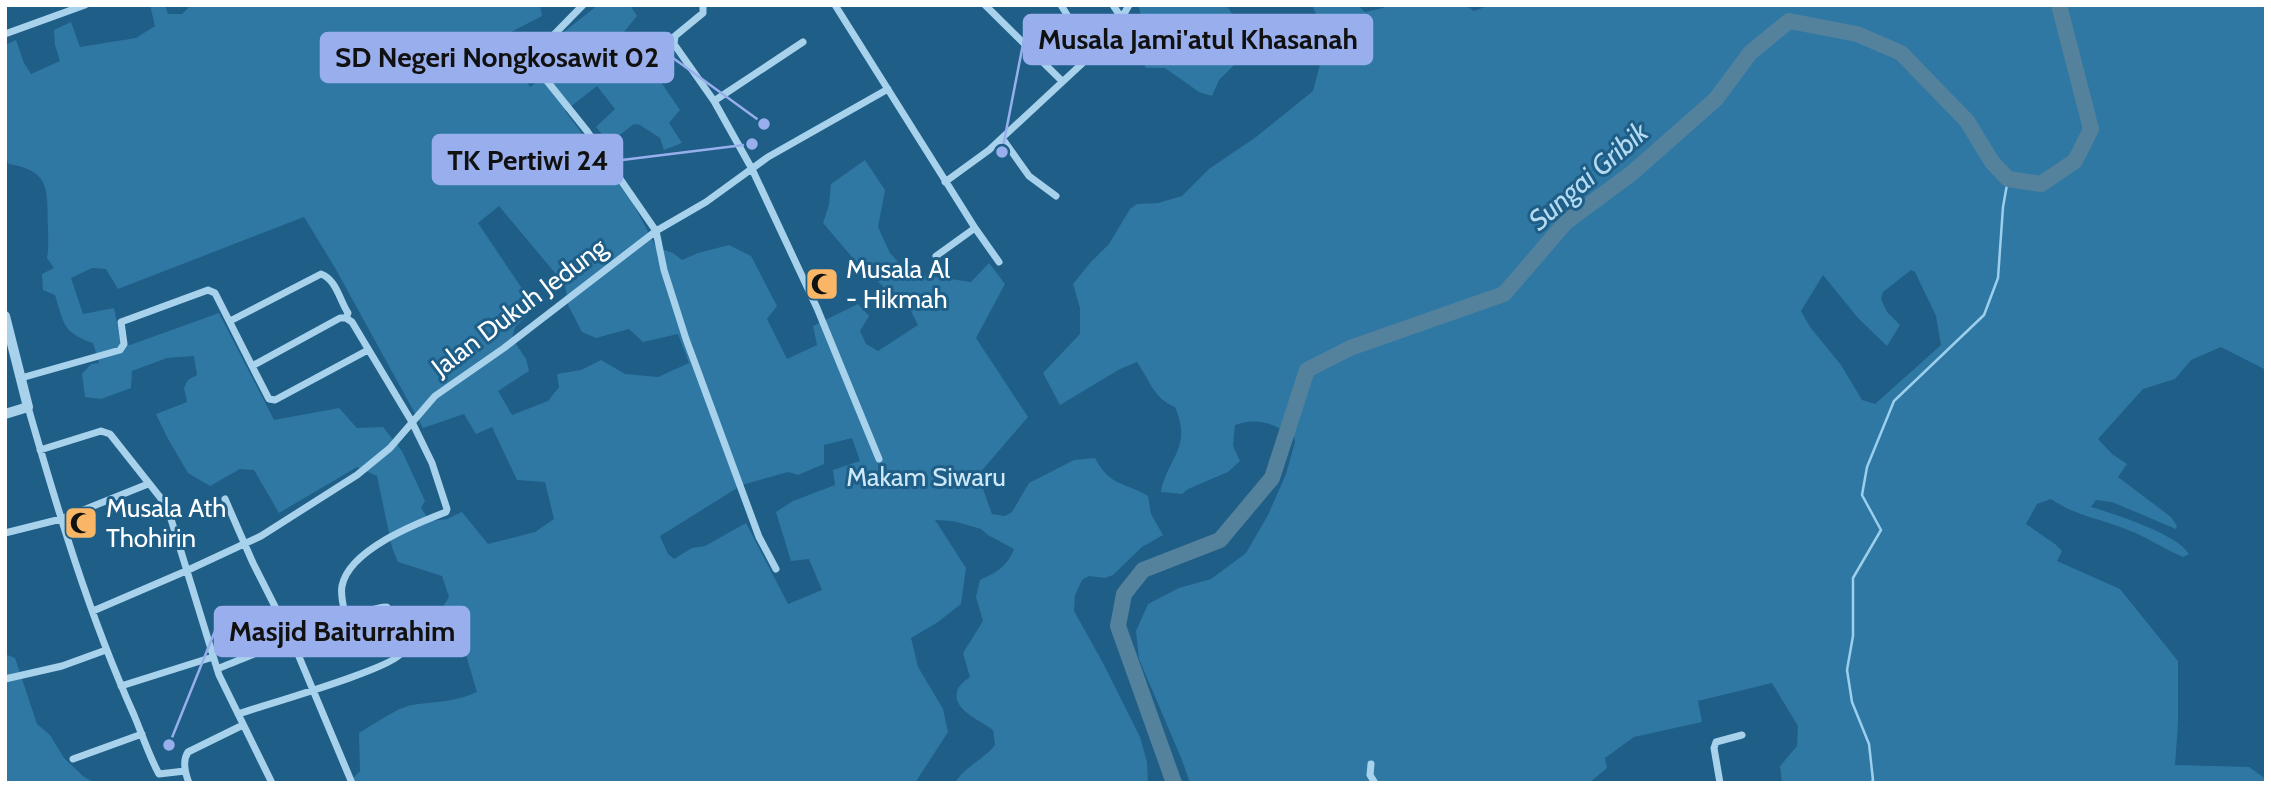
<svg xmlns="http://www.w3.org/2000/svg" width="2271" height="788" viewBox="0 0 2271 788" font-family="Cabin,sans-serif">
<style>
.green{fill:#2f78a4;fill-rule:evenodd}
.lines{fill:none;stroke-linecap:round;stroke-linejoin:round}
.stream{stroke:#9bcfec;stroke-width:2.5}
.river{stroke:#54829d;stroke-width:16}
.minor{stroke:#a8d2eb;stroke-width:7}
.tertiary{stroke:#a8d2eb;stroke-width:10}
.labels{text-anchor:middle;stroke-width:6;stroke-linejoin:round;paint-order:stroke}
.poi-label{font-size:26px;fill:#fff;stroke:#1e5e87;text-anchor:start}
.street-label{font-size:26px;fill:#fff;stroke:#1e5e87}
.park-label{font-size:26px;fill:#cde8f8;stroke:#1e5e87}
.water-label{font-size:28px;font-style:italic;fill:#b4dbf2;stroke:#1e5e87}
.leader{fill:none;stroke:#99afed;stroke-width:2.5}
.callout-dot{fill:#99afed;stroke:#1e5e87;stroke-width:2.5}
.callout{fill:#99afed;stroke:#99afed;stroke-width:2.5}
.callout-label{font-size:28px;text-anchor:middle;font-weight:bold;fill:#111}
</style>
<rect width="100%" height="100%" fill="#1e5e87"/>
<!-- green -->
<path class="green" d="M150 5H165L168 14H182L191 5H540L542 16 509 33 512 57 530 87 546 75 551 48 564 32 598 5H630L637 16 620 37 643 73 654 72 680 110 669 123 682 143 664 150 660 138 640 125 634 124 609 143 596 127 615 109 597 86 565 111 628 194 656 247 673 253 682 260 698 253 729 245 751 256 777 306 767 319 787 359 817 345 813 326 858 304 869 316 860 331 866 344 878 351 918 325 909 307 886 289 852 257 823 223 829 205 831 184 865 160 885 190 878 227 890 253 908 273 971 282 989 263 1005 284 976 338 1028 417 978 475 992 514 1005 516 1012 512 1029 483 1074 460 1095 458C1110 487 1125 482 1148 496L1151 514 1163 535 1142 547 1113 575 1105 578 1089 576 1082 580 1075 595 1074 611 1103 663 1140 737 1147 762 1148 783H955C964 767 983 760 995 745L993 730C982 721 949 709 958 689 960 684 966 680 970 677L963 653 983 621 976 597 980 580C997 572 1007 567 1014 549L988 535 981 529 953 521 935 520 966 568 961 604 938 622 911 638 918 667 943 709 948 732 915 783H348L360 771 359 733C373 725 398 707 412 705 438 701 451 703 477 692L461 638 438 621 439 613 449 597 442 576 398 562 392 547 377 476 357 467 279 513 254 470 240 469 210 486 188 473 167 437 156 414 187 402 184 388 188 380 197 375 194 356 167 358 132 371 131 388 101 399 85 397 82 374 91 364 99 363 93 343C63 333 64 324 55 295L43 290 42 274 54 268 47 258C49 246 48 236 48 225 47 190 51 171 9 164L5 158V45L16 40 24 63 31 74 60 61 55 45 54 30 71 22 80 47 136 38 155 26ZM499 206 565 285 568 305 582 332 596 338 629 329 643 342 678 334 689 363 658 377 625 374 601 360 581 370 557 374 559 387 548 401 512 415 498 391 529 371 526 359 512 338 515 327 535 308 478 223ZM304 217 334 266 423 428 464 414 476 434 492 427 517 480 545 482 554 519 535 532 488 544 462 512 447 519 430 521 421 508 425 501 402 451 383 427 357 428 339 408 274 420 219 313 130 345 121 344 114 308 83 314 71 278 92 268 106 269 118 289ZM852 438 860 461 833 470 835 485 793 501 776 512 791 561 809 559 822 590 788 604 746 523 705 546 692 548 674 559 668 554 660 536 742 485 788 472 798 475 824 464V445Z
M1138 5H1226L1246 33 1249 50 1219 80 1212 96 1199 92 1165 68H1146L1142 60 1151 48Z
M1312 5H1358L1365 12 1383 8 1387 5H1465L1474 11 1490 5H2266V370L2221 347 2191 360 2175 379 2143 389 2098 439 2112 454 2127 464 2118 477 2171 517 2177 526 2176 529 2112 502 2096 500 2091 507C2115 514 2177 534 2189 554L2183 557C2164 549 2147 537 2128 530 2102 519 2075 516 2051 499L2037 504 2026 524 2055 544 2062 551 2057 561 2120 589 2178 661V723L2175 765 2249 767 2266 779V783H1782L1780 766 1797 746 1798 726 1772 683 1698 701 1702 722 1634 737 1605 758 1607 768 1589 783H1190L1182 760 1139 659 1136 631 1148 604 1179 588 1211 579 1246 553 1268 515 1286 474 1295 442 1294 437C1274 424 1259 417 1235 425L1233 446 1240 461 1228 472 1188 489 1182 494 1161 492C1167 458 1193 448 1175 407 1154 399 1149 379 1137 362L1120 369 1060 405 1043 373 1080 334V308L1073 284 1090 263 1109 244 1130 209 1137 204 1158 203 1182 196 1209 169 1256 137 1313 91 1323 53 1324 32ZM1911 270 1915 272 1936 316 1941 345 1875 404 1862 400 1841 365 1810 327 1801 311 1823 275 1858 318 1887 346 1900 325 1887 312 1881 299 1883 292Z
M5 654 15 658 37 724 50 735 64 758 83 776 94 783H5Z"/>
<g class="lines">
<!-- stream -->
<path class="stream" d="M1871 783 1873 780 1869 744 1852 702 1847 670 1853 636V578L1881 530 1862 495 1867 467 1894 401 1984 315 1998 278 2003 207 2008 179"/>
<!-- river -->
<path class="river" d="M1174 783 1118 626 1124 594 1143 570 1220 540 1272 478 1307 370 1350 348 1504 294 1566 222 1632 173 1716 99 1750 53 1789 21 1857 34 1901 53 1967 121 1992 162 2008 179 2041 184 2075 161 2091 129 2059 5"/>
<!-- minor -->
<path class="minor" d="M583 5 534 55 535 66 587 131 656 231 664 270 686 339 759 537 776 569
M703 5V13L675 36 674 44 714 101 752 169 817 308 879 459
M835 5 975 228 999 262
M985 5 1062 81
M1061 5 1072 23
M1113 5 1122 19
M5 34 85 5
M714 101 803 42
M1002 138 1029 176 1056 196
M945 182 989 150 1101 46 1115 30 1129 5
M936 256 975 228
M230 321 321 274C336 279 340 301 348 313L346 318
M252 366 269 399 275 400 368 350
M21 378 120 350 124 344 121 322 208 290 215 293 252 366 340 318H346L352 322 412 422 432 463 447 509 446 512C415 524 349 550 342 586 340 596 344 608 346 618
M28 407C58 511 89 615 134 715 142 734 149 756 159 774L185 771
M40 450 101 431 110 434 167 506 219 675 272 783
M225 499 253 563 292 640 352 783
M5 533 61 519 148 484
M93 611 186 571 261 536 357 475 390 448 435 396 504 348 656 231 706 202 768 157 888 89
M217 669C240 660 374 603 387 607 390 616 404 644 401 653 395 668 261 706 238 714
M5 679 62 666 106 650
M121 686 213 657
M73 759 142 734
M1371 764 1370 775 1375 783
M189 783C185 773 182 761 188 752L243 725
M1720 783 1714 748 1716 742 1742 735"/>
<!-- tertiary -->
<path class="tertiary" d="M5 316 28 407 5 414"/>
</g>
<!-- icons -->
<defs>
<symbol id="mosque-square" viewBox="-11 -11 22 22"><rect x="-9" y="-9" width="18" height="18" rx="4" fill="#f9b667" stroke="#1e5e87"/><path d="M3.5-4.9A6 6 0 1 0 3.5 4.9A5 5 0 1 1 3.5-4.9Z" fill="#111"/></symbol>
</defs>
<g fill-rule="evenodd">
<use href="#mosque-square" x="803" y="265" width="38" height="38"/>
<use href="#mosque-square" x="62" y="504" width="38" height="38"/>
</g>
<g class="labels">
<!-- poi labels -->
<g class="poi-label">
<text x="846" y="278">Musala Al<tspan x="846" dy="30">- Hikmah</tspan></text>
<text x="106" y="517">Musala Ath<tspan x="106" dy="30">Thohirin</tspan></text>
</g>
<!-- street labels -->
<g class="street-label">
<text transform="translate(519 307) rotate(-37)" y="9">Jalan Dukuh Jedung</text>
</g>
<!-- park labels -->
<g class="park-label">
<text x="926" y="486">Makam Siwaru</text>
</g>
<!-- water labels -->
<g class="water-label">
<text transform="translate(1588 176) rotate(-41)" y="10">Sungai Gribik</text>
</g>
</g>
<!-- callouts -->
<path class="leader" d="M1002 152L1024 39M764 124L673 58M752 144L622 160M169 745L215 631"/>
<g class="callout-dot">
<circle cx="1002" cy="152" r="7"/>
<circle cx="764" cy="124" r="7"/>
<circle cx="752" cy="144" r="7"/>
<circle cx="169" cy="745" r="7"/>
</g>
<g class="callout">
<rect x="1024" y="15" width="348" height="49" rx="7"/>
<rect x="321" y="33" width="352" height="49" rx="7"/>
<rect x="433" y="135" width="189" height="49" rx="7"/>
<rect x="215" y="607" width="254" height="49" rx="7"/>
</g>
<g class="callout-label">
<text x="1198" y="49">Musala Jami'atul Khasanah</text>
<text x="497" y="67">SD Negeri Nongkosawit 02</text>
<text x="528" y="170">TK Pertiwi 24</text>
<text x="342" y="641">Masjid Baiturrahim</text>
</g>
<!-- border -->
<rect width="2271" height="788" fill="none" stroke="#ffffff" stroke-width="14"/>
</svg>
